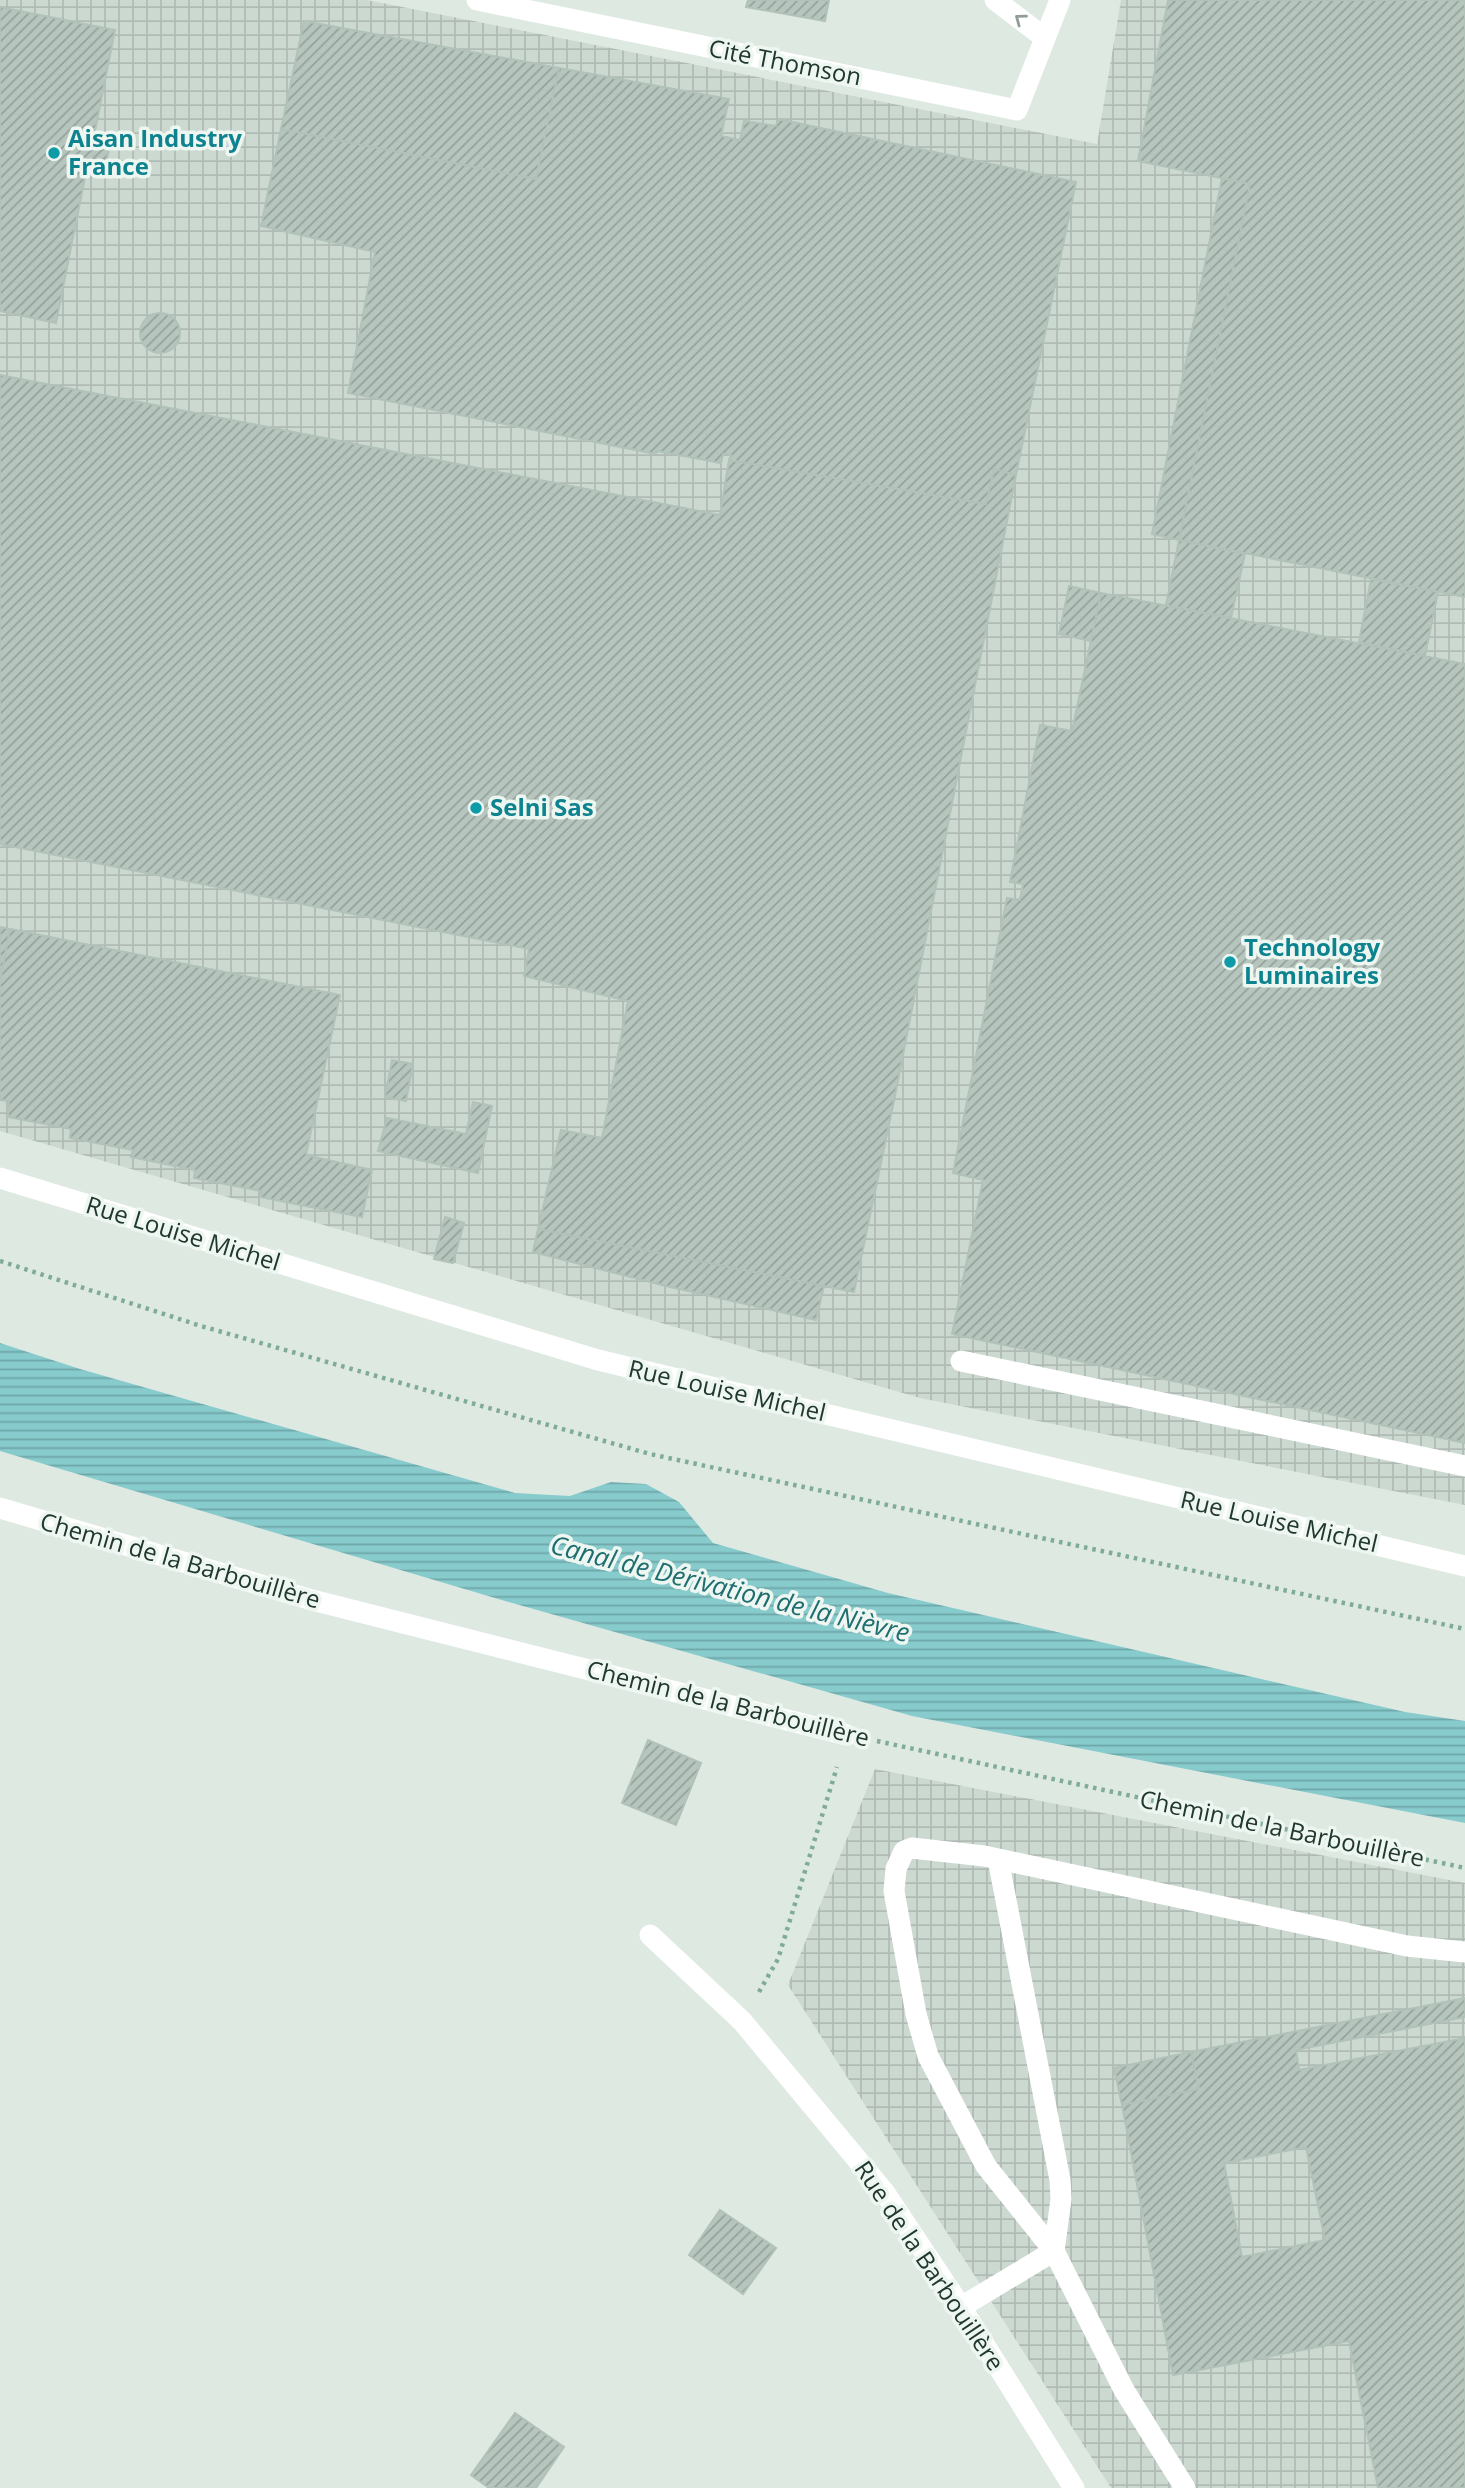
<svg xmlns="http://www.w3.org/2000/svg" width="1465" height="2488" viewBox="0 0 1465 2488" font-family="'Open Sans',sans-serif">
<style>
.industrial{fill:url(#industrial-grid)}
.water{fill:url(#water-rules)}
.building{fill:url(#building-hatch);stroke:#b1c2b9;stroke-width:2;fill-rule:evenodd}
.lines{fill:none;stroke-linecap:round;stroke-linejoin:round}
.path{stroke:#7fab98;stroke-width:4.5;stroke-dasharray:3.5 5;stroke-linecap:butt}
.service{stroke:#fff;stroke-width:21}
.minor{stroke:#fff;stroke-width:21}
.tertiary{stroke:#fff;stroke-width:21}
.oneway{stroke:#909c96}
.culture-dot{fill:#0f9aa8;stroke:#eef6f1;stroke-width:2.5}
.labels{text-anchor:middle;stroke-width:7;stroke-linejoin:round;paint-order:stroke}
.street-label{font-size:24px;fill:#20382e;stroke:#eef6f1}
.culture-label{font-size:24px;font-weight:bold;fill:#0d838f;stroke:#eef6f1;text-anchor:start}
.water-label{font-size:26px;font-style:italic;fill:#1e6d70;stroke:#eef6f1}
</style>
<defs>
<pattern id="industrial-grid" width="8" height="8" patternUnits="userSpaceOnUse" patternTransform="scale(1.75)"><rect width="8" height="8" fill="#ccd9d1"/><path d="M0 4h8M4 0v8" fill="none" stroke="#afbbb4"/></pattern>
<pattern id="water-rules" width="6" height="5" patternUnits="userSpaceOnUse" patternTransform="scale(1.75)"><rect width="6" height="5" fill="#87cbcd"/><path d="M0 2.5h6" fill="none" stroke="#6ea6a7"/></pattern>
<pattern id="building-hatch" width="6" height="6" patternUnits="userSpaceOnUse" patternTransform="scale(1.75)"><rect width="6" height="6" fill="#b6c6be"/><path d="M-1 1l2-2M0 6l6-6M5 7l2-2" fill="none" stroke="#94a29b"/></pattern>
</defs>
<rect width="100%" height="100%" fill="#dee9e2"/>
<!-- industrial -->
<path class="industrial" d="M0 0H367L1097 144 1121 0H1465V1505L920 1398 0 1131Z
M875 1769 1465 1883V2488H1111L788 1985Z"/>
<!-- water -->
<path class="water" d="M0 1343 80 1369 515 1493 570 1496 611 1482 646 1484 679 1502 713 1543 888 1593 1405 1712 1465 1721V1823L912 1716 505 1601 0 1451Z"/>
<!-- building -->
<path class="building" d="M748 0H829L825 21 746 7Z
M1168 0H1465V597L1179 540 1250 184 1138 161Z
M0 7 115 30 94 136 111 139 105 169 87 167 56 323 0 311Z
M304 21 559 68 536 179 281 129Z
M559 68 729 99 721 136 740 140 744 121 776 126 778 119 1076 182 1016 475 994 469 986 504 729 460 731 455 723 454 721 463 657 451 656 454 348 393 375 252 261 226 281 129 536 179Z
M1222 178 1250 184 1179 540 1152 534Z
M140 333a20 20 0 1 1 40 0a20 20 0 1 1-40 0Z
M0 375 720 515 729 460 986 504 994 469 1016 475 895 1096 854 1292 538 1229 561 1130 602 1138 628 1001 524 976 529 949 0 844Z
M1179 540 1245 554 1231 618 1166 605Z
M1371 579 1438 592 1425 656 1359 642Z
M1069 586 1101 593 1091 641 1059 634Z
M1101 593 1465 664V1443L952 1334 983 1180 953 1173 1007 898 1020 900 1023 884 1010 882 1040 725 1072 731Z
M0 927 10 929 0 982Z
M10 929 340 995 306 1155 372 1170 362 1217 260 1197 261 1191 194 1178 195 1170 131 1157 133 1150 70 1138 71 1129 8 1117 9 1101 0 1100V982Z
M392 1060 413 1064 406 1101 385 1097Z
M473 1102 492 1106 478 1173 378 1151 387 1118 466 1134Z
M445 1217 464 1223 453 1263 434 1259Z
M538 1229 824 1286 816 1320 666 1286 533 1252Z
M648 1740 701 1763 676 1825 622 1803Z
M1465 1998V2017L1296 2050 1299 2070 1465 2038V2488H1378L1349 2341 1173 2375 1122 2105 1199 2089 1191 2052ZM1306 2147 1325 2240 1242 2257 1224 2163Z
M1191 2052 1199 2089 1122 2105 1114 2068Z
M720 2210 776 2248 743 2294 689 2255Z
M515 2413 564 2447 536 2488H489L471 2475Z"/>
<g class="lines">
<!-- path -->
<path class="path" d="M0 1261 201 1326 650 1454 1465 1629
M877 1741 1465 1868
M759 1992 778 1959 837 1767"/>
<!-- service -->
<path class="service" d="M995 0 1045 38
M961 1361 1465 1466
M961 2307 1054 2251 1061 2199 1060 2180 998 1859
M1185 2488 1124 2390 1054 2251 986 2166 928 2056 916 2014 894 1891 896 1869 904 1851 912 1848 984 1856 1407 1946 1465 1952"/>
<!-- minor -->
<path class="minor" d="M477 0 1017 110 1060 0
M0 1508 312 1600 847 1735
M650 1935 742 2021 885 2193 961 2307 1074 2488"/>
<!-- tertiary -->
<path class="tertiary" d="M0 1178 598 1360 1465 1566"/>
</g>
<!-- one-way arrows -->
<defs><path id="oneway-chevron" d="M-2-3.5L2.5 0L-2 3.5" fill="none" stroke-width="1.6" stroke-linecap="round" stroke-linejoin="round" transform="scale(1.75)"/></defs>
<use class="oneway" href="#oneway-chevron" transform="translate(1020 19) rotate(-143)"/>
<!-- markers -->
<g class="culture-dot">
<circle cx="54" cy="153" r="7"/>
<circle cx="476" cy="808" r="7"/>
<circle cx="1230" cy="962" r="7"/>
</g>
<g class="labels">
<!-- street labels -->
<g class="street-label">
<text transform="translate(785 63) rotate(11)" y="8">Cité Thomson</text>
<text transform="translate(183 1234) rotate(17)" y="8">Rue Louise Michel</text>
<text transform="translate(727 1391) rotate(13)" y="8">Rue Louise Michel</text>
<text transform="translate(1279 1522) rotate(13)" y="8">Rue Louise Michel</text>
<text transform="translate(180 1561) rotate(16)" y="8">Chemin de la Barbouillère</text>
<text transform="translate(728 1704) rotate(14)" y="8">Chemin de la Barbouillère</text>
<text transform="translate(1282 1829) rotate(12)" y="8">Chemin de la Barbouillère</text>
<text transform="translate(929 2266) rotate(56)" y="8">Rue de la Barbouillère</text>
</g>
<!-- culture labels -->
<g class="culture-label">
<text x="68" y="147">Aisan Industry<tspan x="68" dy="28">France</tspan></text>
<text x="490" y="816">Selni Sas</text>
<text x="1244" y="956">Technology<tspan x="1244" dy="28">Luminaires</tspan></text>
</g>
<!-- water labels -->
<g class="water-label">
<text transform="translate(730 1589) rotate(14)" y="9">Canal de Dérivation de la Nièvre</text>
</g>
</g>
</svg>
